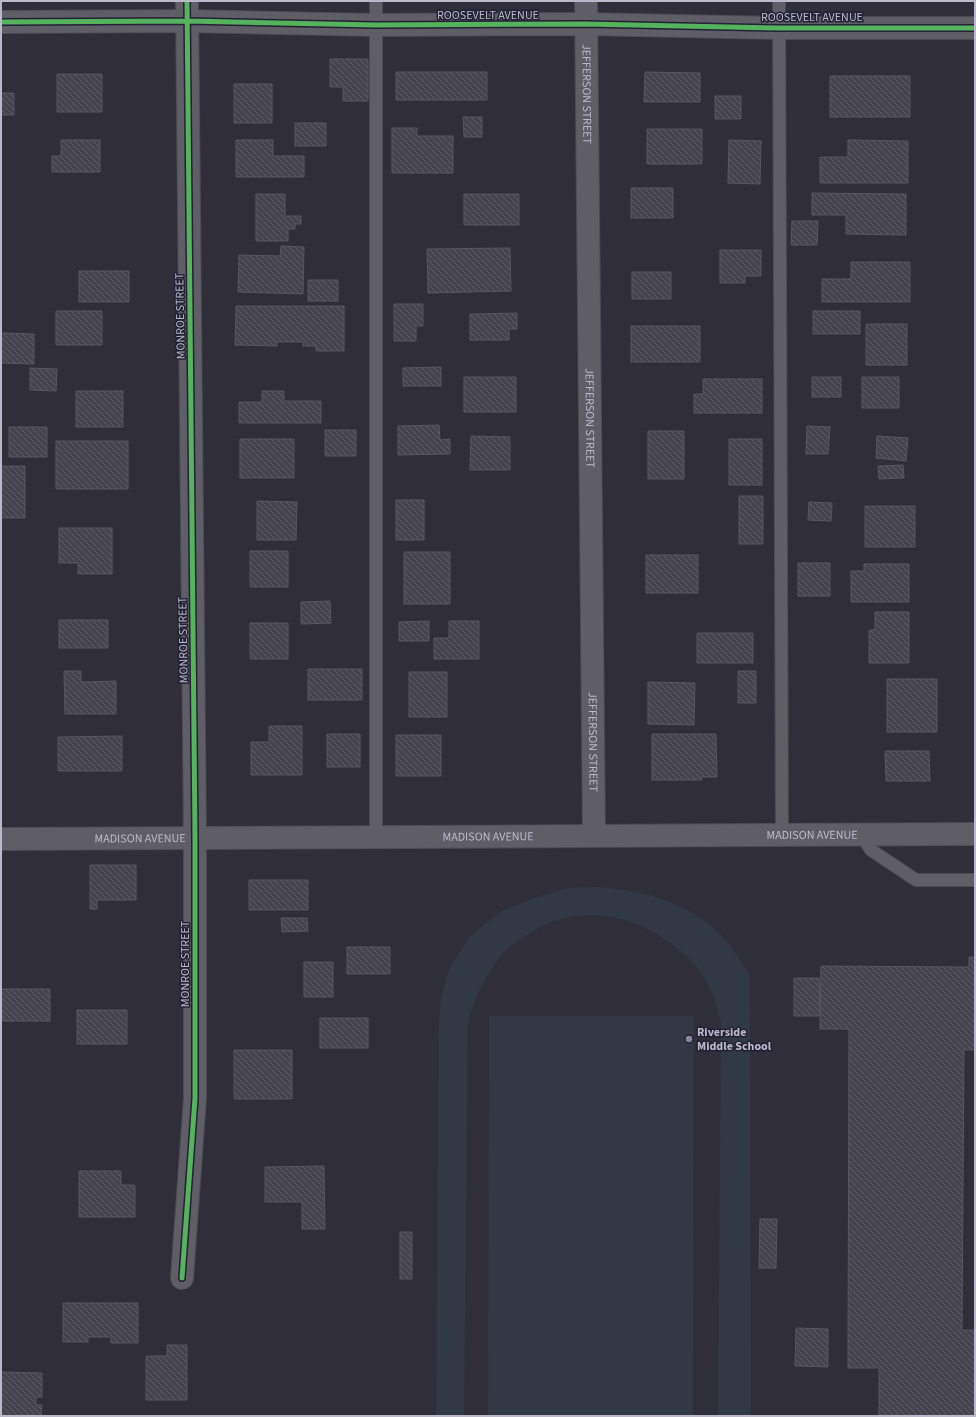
<svg xmlns="http://www.w3.org/2000/svg" width="976" height="1417" viewBox="0 0 976 1417" font-family="'Source Sans 3',sans-serif">
<style>
.park{fill:#313944}
.building{fill:url(#building-back-hatch);stroke:#575661}
.lines{fill:none;stroke-linecap:round;stroke-linejoin:round}
.lane-casing{stroke:#4c4b53;stroke-width:14}
.street-casing{stroke:#4c4b53;stroke-width:24}
.lane{stroke:#5f5e67;stroke-width:12}
.street{stroke:#5f5e67;stroke-width:22}
.cycleway-casing{stroke:#232134;stroke-width:8}
.cycleway{stroke:#56b35d;stroke-width:5}
.poi-dot{fill:#8a8897;stroke:#232134;stroke-width:1.5}
.labels{text-anchor:middle;stroke-width:3;stroke-linejoin:round;paint-order:stroke}
.street-label{font-size:12px;fill:#bbb9c9;stroke:#232134}
.poi-label{font-size:12px;font-weight:bold;fill:#bbb9c9;stroke:#232134;text-anchor:start}
</style>
<defs>
<pattern id="building-back-hatch" width="6" height="6" patternUnits="userSpaceOnUse"><rect width="6" height="6" fill="#45444e"/><path d="M-1 5l2 2M0 0l6 6M5-1l2 2" fill="none" stroke="#5e5d66"/></pattern>
</defs>
<rect width="100%" height="100%" fill="#2f2e39"/>
<!-- park -->
<path class="park" d="M594 887C640 889 686 901 720 934 732 946 741 962 750 976L751 1416H718L721 1023C717 1008 713 993 706 980 695 961 674 944 655 933 624 915 585 909 551 922 545 924 540 928 534 931 523 937 512 944 503 953 499 957 497 962 494 966 481 985 474 1000 468 1023L464 1416H436L439 1021 441 997 450 967 471 935 502 911 537 897 568 888Z
M489 1016H694L693 1416H488Z"/>
<!-- building -->
<path class="building" d="M330 59H368V101H343V87H330Z
M396 72H487V100H396Z
M645 72 700 73V102H644Z
M57 74H102V112H57Z
M830 76H910V117H830Z
M234 84H272V123H234Z
M1 93H14V115H1Z
M715 96H741V119H715Z
M463 117H482V137H464Z
M295 123H326V146H295Z
M392 128H417V136H453V173H392Z
M647 129H702V164H647Z
M61 140H100V172H52V156H61Z
M236 140H273V156H304V177H236Z
M729 140 761 141 760 184 728 183Z
M848 140 908 141V183H820V157H848Z
M631 188H673V218H631Z
M812 193 906 194V235L846 234V215H812Z
M256 194H285V216H301V224H295V229H288V241H256Z
M464 194H519V225H464Z
M792 221H818L817 245H791Z
M281 246 304 247 303 294 238 292 239 255 280 256Z
M510 248 511 291 428 293 427 249Z
M720 250H761V276H745V283H720Z
M851 262H910V302H822V279H851Z
M79 271H129V302H79Z
M632 272H671V299H632Z
M308 280H338V301H308Z
M394 304H423V326H416V341H394Z
M236 306H344V351H316V346H303V342H277V346L235 345Z
M56 311H102V345H56Z
M813 311H860V334H813Z
M517 313V329H509V340H470V314Z
M866 324H907V365H866Z
M631 326H700V362H631Z
M1 333 34 334V364L1 363Z
M441 367V386H403V368Z
M30 368 57 369 56 391 30 390Z
M464 377H516V412H464Z
M812 377H841V397H812Z
M862 377H899V408H862Z
M703 379H762V413H694V394H703Z
M76 391H123V427H76Z
M262 391H284V401H321V423H239V402H262Z
M439 425 440 440 450 439V454L398 455V426Z
M807 426 830 427 828 454H806Z
M9 427H47V457H9Z
M325 430H356V456H325Z
M648 431H684V479H648Z
M471 436 510 437V470H470Z
M877 436 908 438 906 461 876 458Z
M240 439H294V478H240Z
M729 439H762V485H729Z
M56 441H128V489H56Z
M903 465 904 478 879 479 878 466Z
M1 466H25V518H1Z
M739 496H763V544H739Z
M396 500H424V540H396Z
M257 501 297 502 296 540H257Z
M809 502 832 503 831 521 808 520Z
M865 506H915V547H865Z
M59 528H112V574H78V563H59Z
M250 551H288V587H250Z
M404 552H450V604H404Z
M646 555H698V593H646Z
M798 563H830V596H798Z
M864 564H909V602H851V571H864Z
M330 601 331 623 301 624V602Z
M875 612H909V663H869V630H875Z
M59 620H108V648H59Z
M429 621V641H399V622Z
M449 621H479V659H434V638H449Z
M250 623H288V659H250Z
M697 633H753V663H697Z
M308 669H362V700H308Z
M64 671H81V682L116 681V714H65Z
M738 671H756V703H738Z
M409 672H447V717H409Z
M887 679H937V732H887Z
M648 682 695 683 694 725 648 724Z
M269 726H302V775H251V742H269Z
M327 734H360V767H327Z
M652 734H716L717 777H702V780H652Z
M396 735H441V776H396Z
M122 736V771H58V737Z
M885 751H929L930 781H886Z
M90 865H136V900H97V909H90Z
M249 880H308V910H249Z
M281 918H307L308 931 282 932Z
M347 947H390V974H347Z
M969 957H975V1050H964L962 1330H975V1416H879V1368H848L849 1029H820L821 966 969 967Z
M304 962H333V997H304Z
M794 978H819L820 1016H794Z
M1 989H50V1021H1Z
M77 1010H127V1044H77Z
M320 1018H368V1048H320Z
M234 1050H292V1099H234Z
M324 1166 325 1229H302V1202H265V1167Z
M79 1171H121V1185H135V1217H79Z
M760 1219H777L776 1268H759Z
M400 1232H412V1279H400Z
M63 1303H138V1343H111V1337H88V1342H63Z
M796 1328 828 1329V1367L795 1366Z
M167 1345H187V1400H146V1356H167Z
M1 1372 42 1373V1397H36V1405H42L41 1416H1Z"/>
<g class="lines">
<defs>
<path id="lane" d="M779 1 782 834
M861 834 871 850 916 880H975
M376 837V1"/>
<g id="street">
<path id="s1" d="M586 1 594 835"/>
<path d="M1 22 187 21 376 25 586 24 779 28H975"/>
<path id="s2" d="M1 839 975 834"/>
<path d="M182 1278 195 1098V838L187 1"/>
</g>
</defs>
<!-- lane casing -->
<use href="#lane" class="lane-casing"/>
<!-- street casing -->
<use href="#street" class="street-casing"/>
<!-- lane -->
<use href="#lane" class="lane"/>
<!-- street -->
<use href="#street" class="street"/>
<defs>
<path id="cycleway" d="M1 22 187 21 376 25 586 24 779 28H975
M182 1278 195 1098V838L187 1"/>
</defs>
<!-- cycleway casing -->
<use href="#cycleway" class="cycleway-casing"/>
<!-- cycleway -->
<use href="#cycleway" class="cycleway"/>
</g>
<!-- markers -->
<circle class="poi-dot" cx="689" cy="1039" r="4"/>
<g class="labels">
<!-- street labels -->
<g class="street-label">
<text x="488" y="19">ROOSEVELT AVENUE</text>
<text x="812" y="21">ROOSEVELT AVENUE</text>
<text dy="4" stroke="none"><textPath href="#s1" startOffset="93">JEFFERSON STREET</textPath></text>
<text transform="translate(180 316) rotate(-91)" y="4">MONROE STREET</text>
<text dy="4" stroke="none"><textPath href="#s1" startOffset="417">JEFFERSON STREET</textPath></text>
<text transform="translate(183 640) rotate(-91)" y="4">MONROE STREET</text>
<text dy="4" stroke="none"><textPath href="#s1" startOffset="741">JEFFERSON STREET</textPath></text>
<text dy="4" stroke="none"><textPath href="#s2" startOffset="811">MADISON AVENUE</textPath></text>
<text dy="4" stroke="none"><textPath href="#s2" startOffset="487">MADISON AVENUE</textPath></text>
<text dy="4" stroke="none"><textPath href="#s2" startOffset="139">MADISON AVENUE</textPath></text>
<text transform="translate(185 964) rotate(-90)" y="4">MONROE STREET</text>
</g>
<!-- poi labels -->
<g class="poi-label">
<text x="697" y="1036">Riverside<tspan x="697" dy="14">Middle School</tspan></text>
</g>
</g>
<!-- border -->
<rect width="976" height="1417" fill="none" stroke="#bbb9c9" stroke-width="4"/>
</svg>
